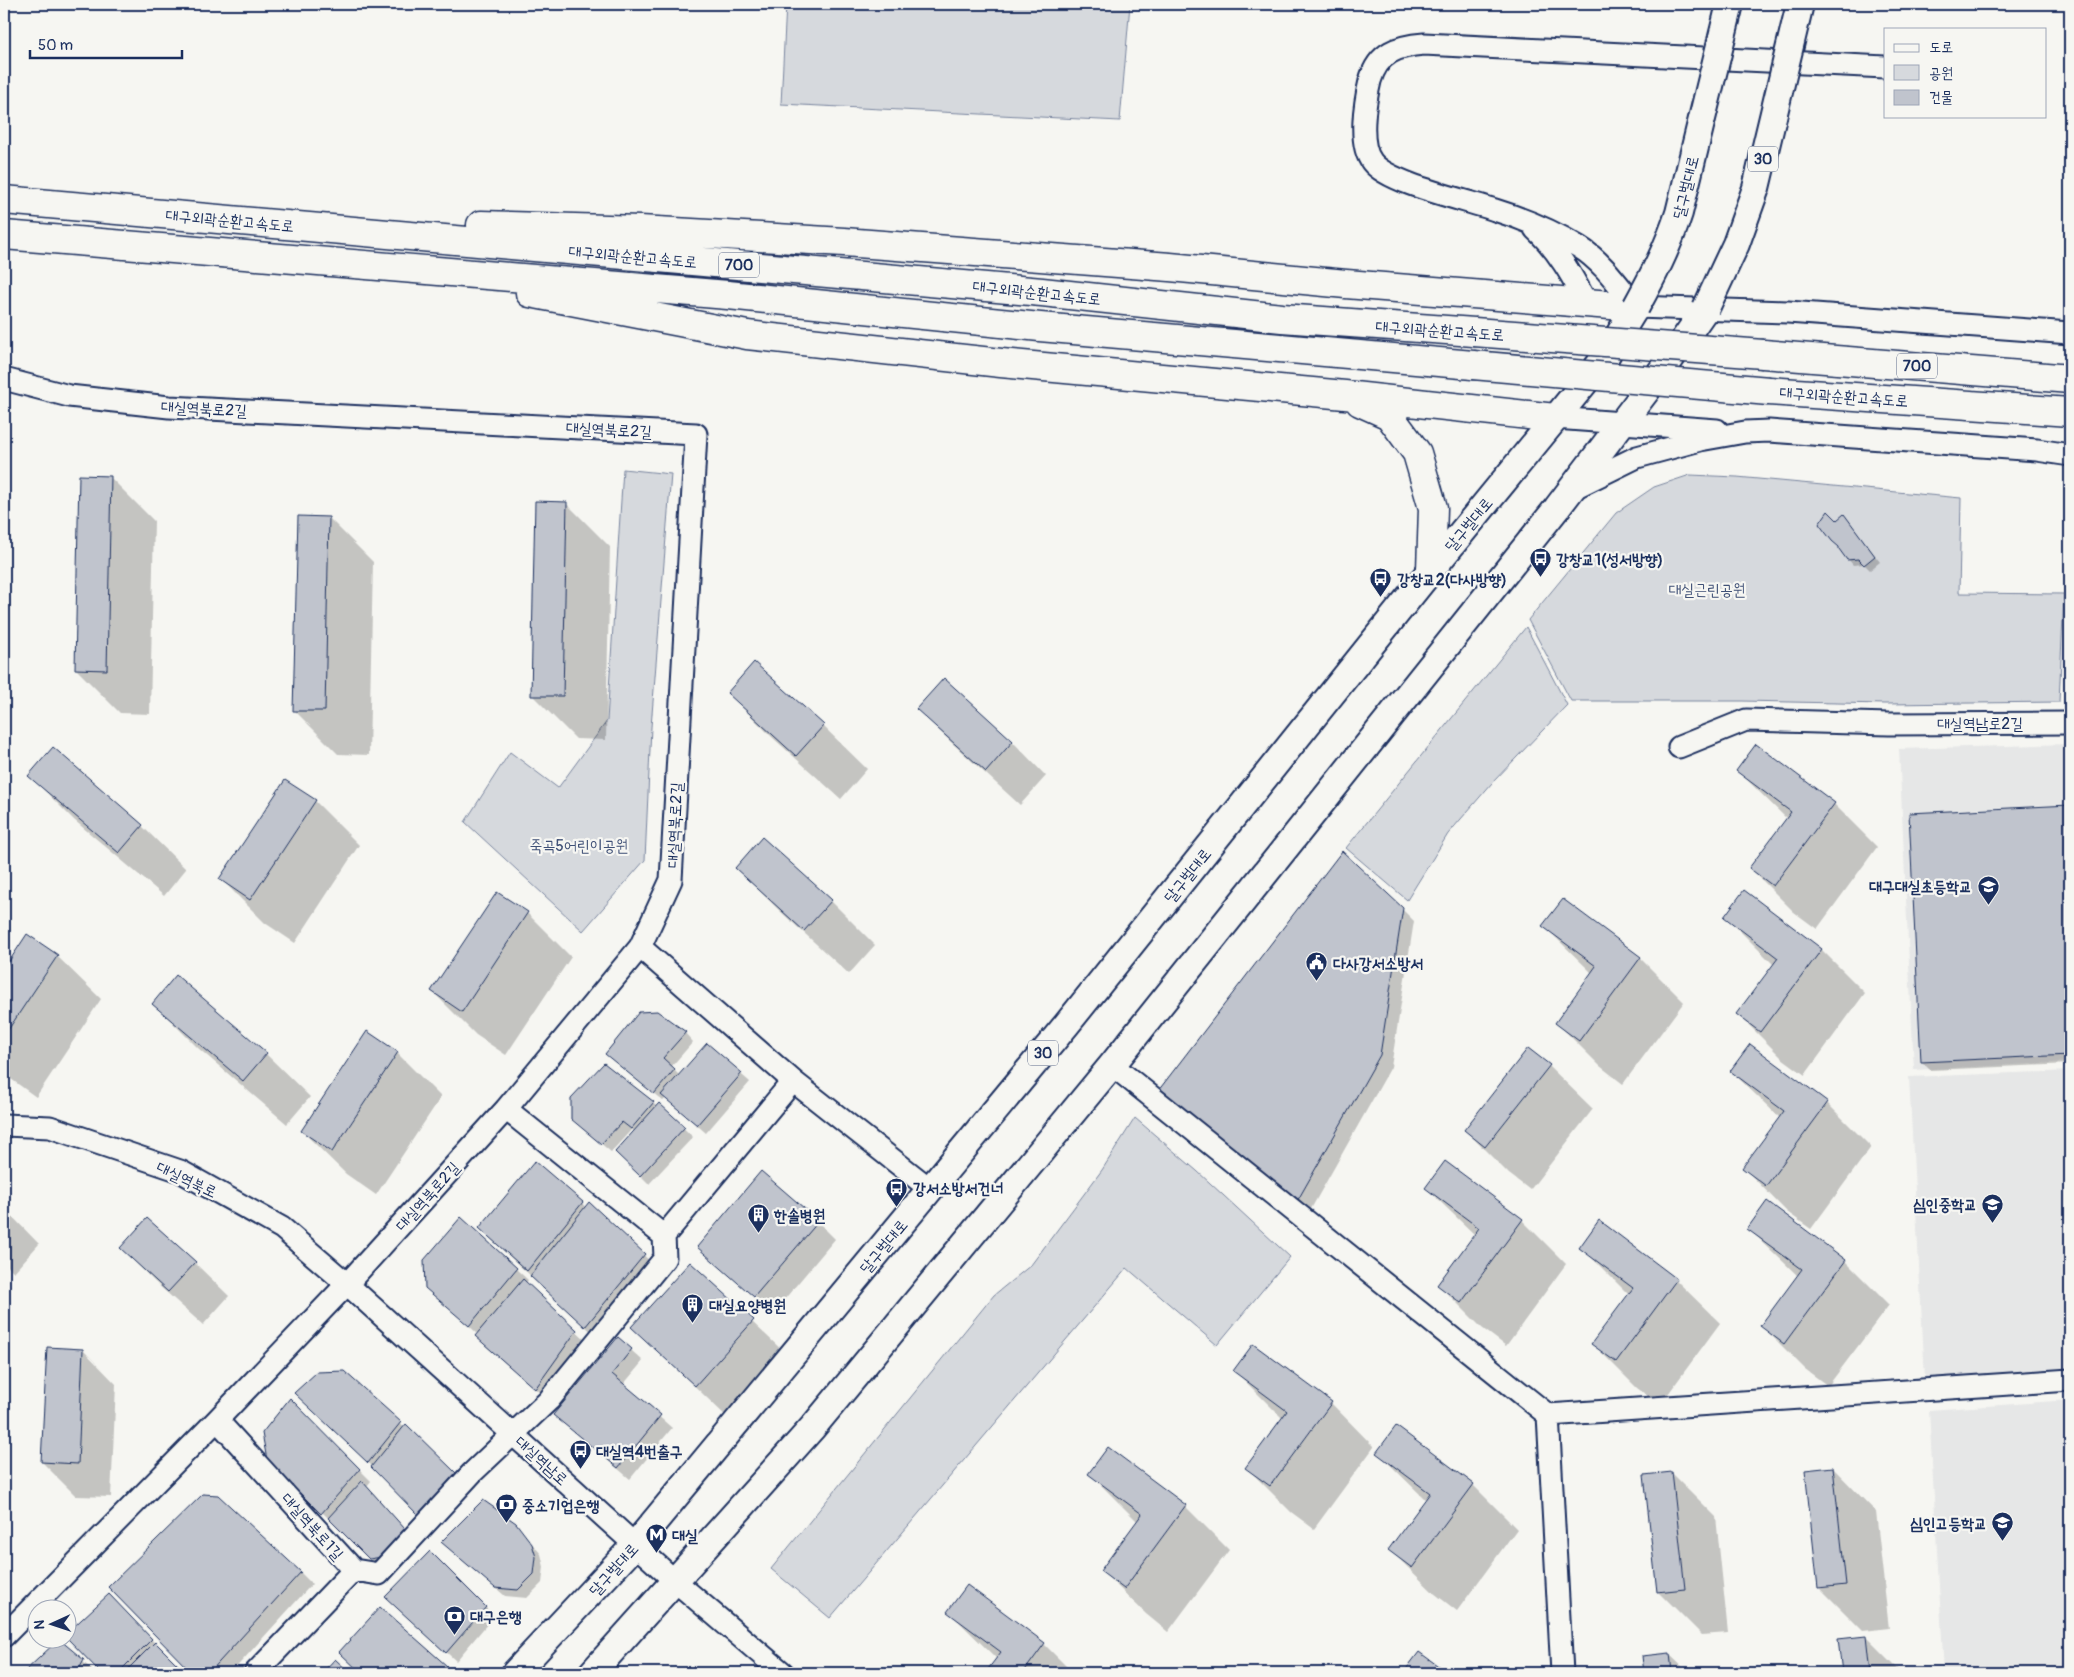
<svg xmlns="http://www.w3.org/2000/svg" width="2074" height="1677" viewBox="0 0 2074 1677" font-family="Pangolin,'Poor Story',sans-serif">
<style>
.built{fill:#e6e7e7}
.green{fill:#d6d9dd;stroke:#78849e}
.shadow{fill:#0003}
.building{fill:#c0c4cd;stroke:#1b2f5e}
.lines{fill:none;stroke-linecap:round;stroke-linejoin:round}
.minor-casing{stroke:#1b2f5e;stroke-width:25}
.major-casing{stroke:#1b2f5e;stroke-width:30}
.highway-casing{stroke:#1b2f5e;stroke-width:31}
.minor{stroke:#f6f6f2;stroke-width:21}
.major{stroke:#f6f6f2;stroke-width:26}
.highway{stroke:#f6f6f2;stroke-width:28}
.major-bridge-casing{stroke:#1b2f5e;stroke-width:30;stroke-linecap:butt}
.highway-bridge-casing{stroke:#1b2f5e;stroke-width:31;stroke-linecap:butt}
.major-bridge{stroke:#f6f6f2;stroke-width:26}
.highway-bridge{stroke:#f6f6f2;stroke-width:28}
.labels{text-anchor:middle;stroke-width:4.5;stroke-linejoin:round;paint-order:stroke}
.shield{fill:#f6f6f2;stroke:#5d6b8a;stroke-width:1}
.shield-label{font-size:15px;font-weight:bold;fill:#1b2f5e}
.street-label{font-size:16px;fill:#1b2f5e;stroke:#f6f6f2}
.poi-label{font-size:16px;font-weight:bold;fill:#1b2f5e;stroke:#f6f6f2;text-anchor:start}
.park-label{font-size:16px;fill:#405177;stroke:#f6f6f2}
</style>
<rect width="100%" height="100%" fill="#f6f6f2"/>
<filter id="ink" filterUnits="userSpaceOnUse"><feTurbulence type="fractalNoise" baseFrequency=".02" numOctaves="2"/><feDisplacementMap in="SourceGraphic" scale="10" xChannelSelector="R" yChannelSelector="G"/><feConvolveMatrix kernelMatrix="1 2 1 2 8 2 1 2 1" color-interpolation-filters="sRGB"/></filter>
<g filter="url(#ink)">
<!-- built -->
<path class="built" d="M2070 744V1062L1914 1070 1899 749Z
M2070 1071V1369L1925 1379 1909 1077Z
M2070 1400V1673H1944L1929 1410Z"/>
<!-- green -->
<path class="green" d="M786 4H1130L1120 121 781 104Z
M623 469 671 474 651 727 645 860 583 931 465 822 510 752 558 788 607 721Z
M1690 475 1737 477 1961 498 1959 593 2064 594 2059 702 1885 704 1742 701H1571L1528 620 1616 513 1654 487Z
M1526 627 1567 705 1492 783 1448 834 1407 900 1346 848Z
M1135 1118 1197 1171 1290 1257 1217 1345 1127 1268 830 1618 771 1569 994 1295 1031 1265 1102 1170Z"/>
<!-- shadow -->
<path class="shadow" d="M110 477 154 521 150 714 120 713 76 669Z
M566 503 610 547 606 740 576 739 532 695Z
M1844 516 1880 562 1870 570 1864 564 1853 565 1848 559 1837 522Z
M329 518 373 562 369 755 338 754 294 710Z
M944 679 1013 742 1046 776 1020 805 951 742 917 709Z
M728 693 823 726 867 769 841 799 772 737Z
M1738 771 1834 804 1877 847 1817 929 1794 912 1750 868 1787 819Z
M30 776 142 826 186 869 164 896 74 820Z
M286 781 315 801 359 845 295 943 265 923 221 879Z
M2070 807V1064L1930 1070 1922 1062 1910 815Z
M762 838 831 901 875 945 849 974 780 911 736 868Z
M1402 909 1414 921 1391 1067 1307 1216 1171 1103Z
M527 913 571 957 506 1055 476 1035 432 991Z
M1726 917 1821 949 1865 993 1805 1075 1782 1058 1738 1014 1774 965Z
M1544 926 1640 958 1684 1002 1623 1084 1600 1066 1557 1023 1593 974Z
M27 936 57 956 101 999 36 1097 4 1074V971Z
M176 977 266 1054 310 1097 287 1124 198 1048 154 1004Z
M685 1033 693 1042 671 1067 680 1076 707 1045 750 1082 706 1133 666 1098 663 1101 615 1062Z
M1750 1046 1827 1103 1871 1147 1811 1229 1787 1212 1744 1168 1780 1118 1731 1071Z
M397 1053 441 1097 376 1195 346 1174 302 1131Z
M1549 1066 1593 1109 1530 1190 1509 1174 1465 1130Z
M653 1103 657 1107 659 1105 693 1137 649 1184 617 1152 634 1132 632 1129 611 1152 581 1127Z
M1426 1188 1522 1220 1566 1264 1506 1346 1482 1328 1438 1284 1475 1235Z
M582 1203 586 1208 590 1204 656 1267 598 1338 492 1240Z
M4 1208 39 1244 14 1272 4 1263Z
M818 1222 835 1239 773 1313 699 1247Z
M1749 1229 1845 1261 1889 1305 1828 1386 1805 1369 1761 1325 1798 1276Z
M1581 1247 1676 1280 1720 1323 1660 1405 1637 1388 1593 1344 1629 1295Z
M121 1248 195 1263 229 1296 203 1325 155 1282Z
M691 1264 787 1355 729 1419 633 1327Z
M516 1269 528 1280 526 1283 588 1342 547 1399 488 1348 476 1336 478 1334 427 1288Z
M83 1350 116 1384 111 1497 76 1496 42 1462Z
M631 1350 643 1361 623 1385 672 1428 630 1479 555 1415Z
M1235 1371 1331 1403 1374 1447 1314 1529 1291 1512 1247 1468 1283 1419Z
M290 1400 371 1481 367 1486 413 1539 379 1567 268 1460Z
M304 1402 400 1423 404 1428 406 1426 464 1483 427 1522 373 1467Z
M1108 1449 1185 1506 1229 1550 1168 1632 1146 1614 1102 1571 1138 1522 1090 1474Z
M1378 1453 1473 1485 1517 1529 1457 1611 1434 1593 1390 1550 1426 1500Z
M1833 1468 1876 1512 1889 1628 1863 1631 1819 1587Z
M1672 1473 1716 1517 1728 1633 1702 1635 1658 1591Z
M515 1524 541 1554 544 1567 542 1583 527 1598 505 1596 452 1550Z
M430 1553 494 1616 456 1661 395 1605Z
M300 1572 312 1584 231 1673H194L110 1587Z
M967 1587 1044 1644 1073 1673H987L997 1659 949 1612Z
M109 1596 184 1673H102L68 1637V1634Z
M380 1609 446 1667 453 1673H362L341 1652Z
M1866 1637 1902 1673H1843L1840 1640Z
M59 1640 92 1670 90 1673H24Z
M1669 1654 1689 1673H1645L1643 1657Z"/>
<!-- building -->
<path class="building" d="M79 475 111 476 107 670 75 669Z
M535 501 567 502 563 696H531Z
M1828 511 1837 520 1844 514 1875 556 1864 565 1858 559 1847 560 1839 549V547L1832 541 1819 524Z
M298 516 329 517 325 711H293Z
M754 662 824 725 796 756 727 693Z
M944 678 1013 741 986 772 916 709Z
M1756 744 1835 803 1773 886 1749 868 1791 812 1736 771Z
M53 747 143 825 119 853 28 776Z
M285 780 316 800 250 900 219 879Z
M2070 805V1055L1921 1062 1909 813Z
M762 837 832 900 804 931 735 868Z
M1342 851 1403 908 1380 1055 1295 1205 1158 1091Z
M1744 890 1822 949 1760 1032 1736 1014 1778 958 1724 917Z
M497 892 528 912 462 1012 431 991Z
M1563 899 1641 957 1579 1041 1555 1023 1596 966 1542 926Z
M27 934 58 955 4 1036V969Z
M176 975 267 1053 243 1081 152 1004Z
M657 1011 686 1032 663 1058 675 1069 654 1094 605 1054 639 1012Z
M367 1031 398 1052 332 1152 301 1131Z
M707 1043 742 1073 697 1125 661 1095Z
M1750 1044 1828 1102 1766 1186 1742 1168 1784 1111 1730 1071Z
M1528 1048 1550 1065 1485 1147 1464 1130Z
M604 1063 654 1102 631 1129 622 1122 601 1144 571 1119V1098Z
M659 1103 685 1127 640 1176 615 1152Z
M535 1161 583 1202 527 1271 479 1228Z
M1445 1161 1523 1219 1461 1303 1437 1285 1479 1228 1425 1188Z
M761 1171 819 1221 754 1297 697 1247Z
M1767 1201 1846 1260 1784 1344 1760 1326 1802 1269 1747 1229Z
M589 1202 645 1254 585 1327 530 1276Z
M461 1217 517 1268 469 1326 425 1288 424 1260Z
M147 1218 196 1262 168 1292 120 1248Z
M1599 1220 1677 1279 1616 1362 1591 1344 1633 1288 1579 1248Z
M690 1262 754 1320 695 1386 631 1327Z
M523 1279 577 1330 535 1389 475 1336Z
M618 1337 632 1349 612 1374 661 1415 618 1468 553 1415Z
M1253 1344 1332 1402 1270 1486 1245 1468 1287 1411 1233 1371Z
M47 1347 83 1349 78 1464 41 1462Z
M344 1371 401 1422 368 1463 294 1393 317 1372Z
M290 1398 360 1469 321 1514 267 1460 262 1433Z
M406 1424 456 1473 418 1515 371 1467Z
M1396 1426 1474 1484 1412 1568 1388 1550 1430 1493 1376 1453Z
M1108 1447 1186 1505 1124 1589 1100 1571 1142 1514 1088 1474Z
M1833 1467 1846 1585 1818 1588 1805 1470Z
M1672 1472 1685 1589 1657 1592 1644 1475Z
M362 1481 405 1529 382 1557 369 1559 328 1518Z
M203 1494 218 1495 301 1572 209 1673H192L108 1587Z
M483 1500 516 1523 532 1544 536 1557 534 1574 518 1590 495 1588 441 1542Z
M430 1551 486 1607 446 1653 385 1597Z
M967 1585 1045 1643 1023 1673H985L1001 1652 947 1612Z
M109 1594 152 1639 118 1673H101L68 1639V1632Z
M380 1607 447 1666 442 1673H361L339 1652Z
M1866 1636 1870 1673H1842L1838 1639Z
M58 1640H60L84 1660 78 1671 80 1673H23Z
M155 1642 186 1673H124Z
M1419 1652 1448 1673H1403Z
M1670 1653 1672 1673H1644L1642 1656Z
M335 1659 350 1673H322Z"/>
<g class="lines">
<defs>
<path id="minor" d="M1885 67 1424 44C1398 46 1378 52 1370 81 1365 102 1358 144 1372 162 1389 184 1467 200 1495 210 1524 219 1553 231 1579 247 1602 261 1619 286 1636 307L1788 312 2070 333
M1535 229C1558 250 1572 276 1586 302
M4 379 69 396 169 407 696 434 671 880 640 947 506 1109 347 1284 217 1420 4 1636
M1555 418 1717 430
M1572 489 1637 457 1700 440 1745 432 1769 431 2037 450 2070 455
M1679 747 1746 720 1889 724 2070 723
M1112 1065 1548 1415 2070 1380
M793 1081 930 1189
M506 1109 664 1236 793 1081 640 947
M4 1125 50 1127 180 1171 282 1228 347 1284 675 1581 783 1673
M1548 1415 1562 1673
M217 1420 354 1570
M354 1570 379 1574 472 1473 549 1400 665 1258 664 1236
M255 1673 354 1570"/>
<path id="major" d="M515 1673 635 1545 1067 1024 1431 570 1604 359 1636 307
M592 1673 813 1427 1112 1065 1557 508 1669 361 1706 308"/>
<path id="highway" d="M4 200 1042 292 1282 318 1474 332
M481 225 640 230 844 242 1170 267 1346 284 1636 307
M4 235 728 295 1040 327 1473 365
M530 293 747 335 1001 363 1345 395 1555 418
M1763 354 2070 379
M1769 391 2070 412
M1360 402 1389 415 1417 453 1433 508 1431 570"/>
</defs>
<!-- minor casing -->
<use href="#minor" class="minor-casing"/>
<!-- major casing -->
<use href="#major" class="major-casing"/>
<!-- highway casing -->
<use href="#highway" class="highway-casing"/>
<!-- minor -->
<use href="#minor" class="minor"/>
<!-- major -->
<use href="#major" class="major"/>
<!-- highway -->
<use href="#highway" class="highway"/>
<defs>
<path id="major-bridge" d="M1636 307C1653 276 1668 247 1679 213L1730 4
M1706 308 1736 244 1756 188 1800 4"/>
<path id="highway-bridge" d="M1474 332 1763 354
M1473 365 1769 391"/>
</defs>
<!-- major-bridge casing -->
<use href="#major-bridge" class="major-bridge-casing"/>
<!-- highway-bridge casing -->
<use href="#highway-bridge" class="highway-bridge-casing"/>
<!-- major-bridge -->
<use href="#major-bridge" class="major-bridge"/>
<!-- highway-bridge -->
<use href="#highway-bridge" class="highway-bridge"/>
</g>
</g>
<!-- icons -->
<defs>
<symbol id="bus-pin" viewBox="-11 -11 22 30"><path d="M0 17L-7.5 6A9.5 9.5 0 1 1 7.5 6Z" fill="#1b2f5e" stroke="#f6f6f2"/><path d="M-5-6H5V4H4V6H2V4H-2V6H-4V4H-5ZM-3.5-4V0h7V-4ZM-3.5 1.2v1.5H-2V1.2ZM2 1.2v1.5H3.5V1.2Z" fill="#fff"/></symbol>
<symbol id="school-pin" viewBox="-11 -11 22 30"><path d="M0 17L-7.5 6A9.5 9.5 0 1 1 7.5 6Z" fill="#1b2f5e" stroke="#f6f6f2"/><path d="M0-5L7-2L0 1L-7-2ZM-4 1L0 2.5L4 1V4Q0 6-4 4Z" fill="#fff"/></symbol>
<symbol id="civic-pin" viewBox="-11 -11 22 30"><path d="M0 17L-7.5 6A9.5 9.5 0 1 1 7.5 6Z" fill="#1b2f5e" stroke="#f6f6f2"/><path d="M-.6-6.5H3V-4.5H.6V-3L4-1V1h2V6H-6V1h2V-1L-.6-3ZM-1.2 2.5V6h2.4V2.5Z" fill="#fff"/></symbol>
<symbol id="building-pin" viewBox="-11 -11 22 30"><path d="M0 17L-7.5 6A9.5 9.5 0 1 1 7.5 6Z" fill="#1b2f5e" stroke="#f6f6f2"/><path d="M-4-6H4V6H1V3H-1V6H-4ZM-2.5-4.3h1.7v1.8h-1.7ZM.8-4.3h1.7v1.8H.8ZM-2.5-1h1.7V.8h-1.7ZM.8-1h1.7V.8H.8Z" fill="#fff"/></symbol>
<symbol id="bank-pin" viewBox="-11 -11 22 30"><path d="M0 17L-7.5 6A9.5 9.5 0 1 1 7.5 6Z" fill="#1b2f5e" stroke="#f6f6f2"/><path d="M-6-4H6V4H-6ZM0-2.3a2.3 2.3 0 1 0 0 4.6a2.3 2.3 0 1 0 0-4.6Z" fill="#fff"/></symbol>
<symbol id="metro-pin" viewBox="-11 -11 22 30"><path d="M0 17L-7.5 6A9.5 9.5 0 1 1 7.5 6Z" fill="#1b2f5e" stroke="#f6f6f2"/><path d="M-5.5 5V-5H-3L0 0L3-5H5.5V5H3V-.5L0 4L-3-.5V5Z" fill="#fff"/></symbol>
</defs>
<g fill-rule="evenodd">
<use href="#bus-pin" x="1528" y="546" width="25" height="34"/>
<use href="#bus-pin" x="1368" y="566" width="25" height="34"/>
<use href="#school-pin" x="1976" y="874" width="25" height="34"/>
<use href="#civic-pin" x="1304" y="950" width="25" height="34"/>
<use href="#bus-pin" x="884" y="1176" width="25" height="34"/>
<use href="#school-pin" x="1980" y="1192" width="25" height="34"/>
<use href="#building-pin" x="746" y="1202" width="25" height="34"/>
<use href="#building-pin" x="680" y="1292" width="25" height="34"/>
<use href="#bus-pin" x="568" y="1438" width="25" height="34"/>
<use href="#bank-pin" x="494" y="1492" width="25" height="34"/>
<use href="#school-pin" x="1990" y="1510" width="25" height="34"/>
<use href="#metro-pin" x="644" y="1522" width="25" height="34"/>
<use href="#bank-pin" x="442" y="1604" width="25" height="34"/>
</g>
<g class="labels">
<!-- shield labels -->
<g class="shield">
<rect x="1748" y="146.5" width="30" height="25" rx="4"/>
<rect x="719" y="252.5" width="40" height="25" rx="4"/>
<rect x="1897" y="353.5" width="40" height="25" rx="4"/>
<rect x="1028" y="1040.5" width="30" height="25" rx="4"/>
</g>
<g class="shield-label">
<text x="1763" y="164">30</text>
<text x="739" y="270">700</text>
<text x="1917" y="371">700</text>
<text x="1043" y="1058">30</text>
</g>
<!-- street labels -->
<g class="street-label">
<text transform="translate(1685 187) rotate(-76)" y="6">달구벌대로</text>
<text transform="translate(230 220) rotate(5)" y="6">대구외곽순환고속도로</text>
<text transform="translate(633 256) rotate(5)" y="6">대구외곽순환고속도로</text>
<text transform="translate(1037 292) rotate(6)" y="6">대구외곽순환고속도로</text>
<text transform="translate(1440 330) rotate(4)" y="6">대구외곽순환고속도로</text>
<text transform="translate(1844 396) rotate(4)" y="6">대구외곽순환고속도로</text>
<text transform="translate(204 408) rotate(3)" y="6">대실역북로2길</text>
<text transform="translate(609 429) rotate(3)" y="6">대실역북로2길</text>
<text transform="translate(1468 524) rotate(-50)" y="6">달구벌대로</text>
<text x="1980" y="729">대실역남로2길</text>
<text transform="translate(674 825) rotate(-87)" y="6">대실역북로2길</text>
<text transform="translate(1187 875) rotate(-51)" y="6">달구벌대로</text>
<text transform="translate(187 1179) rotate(25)" y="6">대실역북로</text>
<text transform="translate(427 1196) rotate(-48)" y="6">대실역북로2길</text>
<text transform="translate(883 1246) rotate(-50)" y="6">달구벌대로</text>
<text transform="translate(542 1460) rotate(42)" y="6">대실역남로</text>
<text transform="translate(313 1526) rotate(48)" y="6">대실역북로1길</text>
<text transform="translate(613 1569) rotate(-48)" y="6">달구벌대로</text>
</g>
<!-- poi labels -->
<g class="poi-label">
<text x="1556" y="565">강창교1(성서방향)</text>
<text x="1397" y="585">강창교2(다사방향)</text>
<text x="1972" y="892" text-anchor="end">대구대실초등학교</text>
<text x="1333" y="969">다사강서소방서</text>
<text x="913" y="1194">강서소방서건너</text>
<text x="1977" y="1210" text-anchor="end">심인중학교</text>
<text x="774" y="1221">한솔병원</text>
<text x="709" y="1311">대실요양병원</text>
<text x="596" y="1457">대실역4번출구</text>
<text x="522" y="1511">중소기업은행</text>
<text x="1987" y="1529" text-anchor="end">심인고등학교</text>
<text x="672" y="1541">대실</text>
<text x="470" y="1622">대구은행</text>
</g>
<!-- park labels -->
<g class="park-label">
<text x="1707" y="595">대실근린공원</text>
<text x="579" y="851">죽곡5어린이공원</text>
</g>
</g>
<!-- margin -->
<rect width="2074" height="1677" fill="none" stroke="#f6f6f2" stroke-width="20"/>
<rect x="10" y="10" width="2054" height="1657" fill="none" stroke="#1b2f5e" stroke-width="2" filter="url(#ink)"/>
<!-- legend -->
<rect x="1884" y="28" width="162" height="90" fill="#f6f6f2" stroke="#9ea6b7"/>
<rect x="1894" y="44" width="25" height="8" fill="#f6f6f2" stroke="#9ea6b7"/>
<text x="1929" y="52" font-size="15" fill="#1b2f5e">도로</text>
<rect x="1894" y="65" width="25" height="15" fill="#d6d9dd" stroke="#9ea6b7"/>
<text x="1929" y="78" font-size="15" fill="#1b2f5e">공원</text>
<rect x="1894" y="90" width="25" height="15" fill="#c0c4cd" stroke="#9ea6b7"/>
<text x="1929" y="102" font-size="15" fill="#1b2f5e">건물</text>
<!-- north arrow -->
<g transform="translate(52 1624) rotate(267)"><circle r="24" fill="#f6f6f2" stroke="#9ea6b7"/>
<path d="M0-4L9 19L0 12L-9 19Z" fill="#1b2f5e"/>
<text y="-8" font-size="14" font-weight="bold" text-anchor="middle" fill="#1b2f5e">N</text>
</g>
<!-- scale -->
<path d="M30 50v8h152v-8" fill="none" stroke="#1b2f5e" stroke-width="2.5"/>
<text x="38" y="50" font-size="15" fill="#1b2f5e" stroke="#f6f6f2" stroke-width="4" paint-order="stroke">50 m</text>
</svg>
